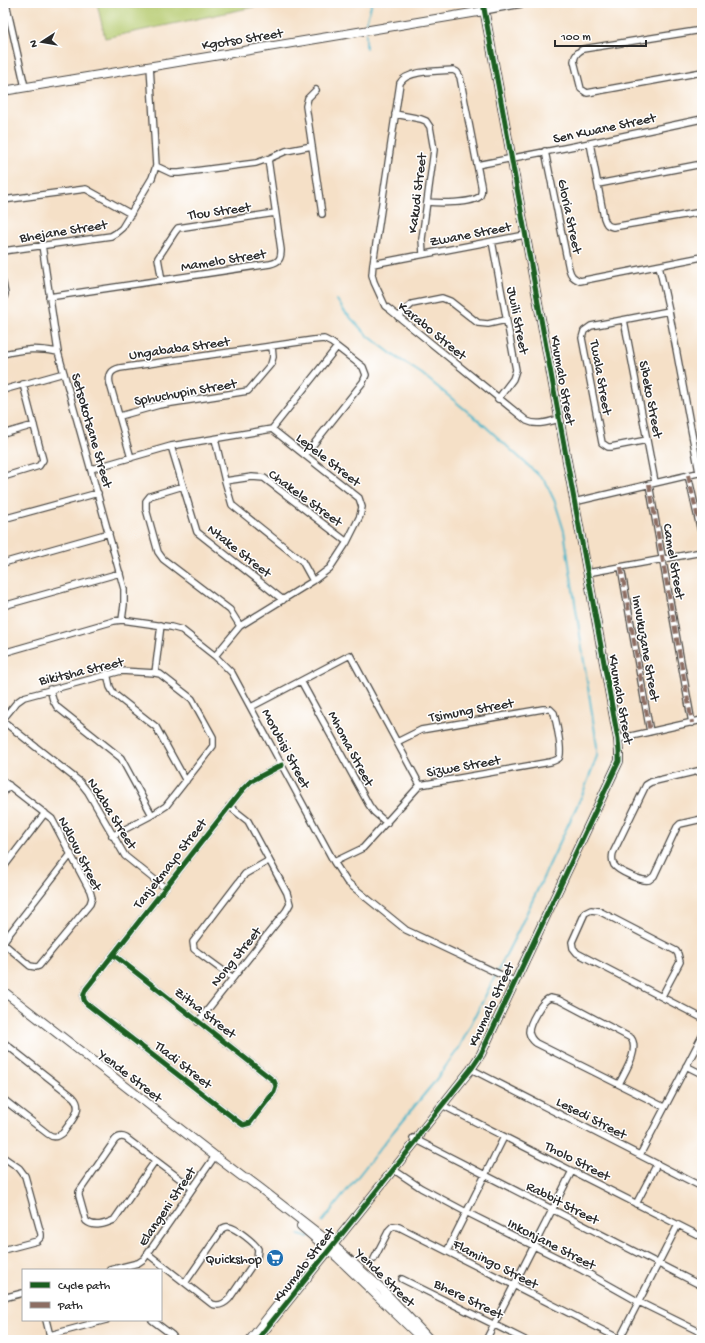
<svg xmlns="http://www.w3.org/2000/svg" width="705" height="1343" viewBox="0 0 705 1343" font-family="'Gochi Hand',sans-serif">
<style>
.green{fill:#b5ca6e;stroke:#707a4c}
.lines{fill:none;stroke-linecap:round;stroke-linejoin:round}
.stream{stroke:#4bb5c9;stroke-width:2}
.street-casing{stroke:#494642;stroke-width:8}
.secondary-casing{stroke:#494642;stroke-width:10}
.street{stroke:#fff;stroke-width:5.5}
.secondary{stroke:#fff;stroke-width:8}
.quiet{stroke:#8d6e63;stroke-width:4;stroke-dasharray:8 4;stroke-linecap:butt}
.cycleway-casing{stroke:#fff;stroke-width:8}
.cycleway{stroke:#1b5e20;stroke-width:5}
.labels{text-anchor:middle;stroke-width:3;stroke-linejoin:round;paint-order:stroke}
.street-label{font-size:14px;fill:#2b2b2b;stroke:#fff}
.poi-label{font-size:14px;fill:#2b2b2b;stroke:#fff;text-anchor:end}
</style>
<rect width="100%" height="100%" fill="#fff"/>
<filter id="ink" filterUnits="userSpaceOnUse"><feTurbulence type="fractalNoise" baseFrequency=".025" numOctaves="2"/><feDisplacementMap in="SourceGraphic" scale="8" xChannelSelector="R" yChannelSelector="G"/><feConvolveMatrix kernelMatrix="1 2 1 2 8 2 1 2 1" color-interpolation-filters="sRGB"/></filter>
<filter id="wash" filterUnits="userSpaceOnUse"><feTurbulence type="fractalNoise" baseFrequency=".012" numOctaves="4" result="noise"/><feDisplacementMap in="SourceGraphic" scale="16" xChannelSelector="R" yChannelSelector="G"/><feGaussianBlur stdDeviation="0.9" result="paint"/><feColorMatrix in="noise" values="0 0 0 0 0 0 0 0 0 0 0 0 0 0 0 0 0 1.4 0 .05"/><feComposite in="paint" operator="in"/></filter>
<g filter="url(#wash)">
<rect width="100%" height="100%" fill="#f5e0c7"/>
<!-- green -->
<path class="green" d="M97 3H273L105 38Z"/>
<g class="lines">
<!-- stream -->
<path class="stream" d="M366 28V22L372 3
M366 48V33
M322 1222 393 1132 432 1085 459 1048 520 927 583 793 597 756V746L564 531 555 502 545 481 485 426 422 374 393 355 367 335 345 312 337 300
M299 1235 307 1237 309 1236"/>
</g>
</g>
<g filter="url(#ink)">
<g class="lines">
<defs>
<path id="street" d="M6 3 25 87
M484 11 527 3
M702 30 583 49C578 52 575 54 574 61L581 89 587 93 702 72
M316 90 308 98 306 106 322 214
M395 114 421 119 426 121 430 127 434 150 422 239 423 254
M590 143 604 218C606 224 607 226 613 227L702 212
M545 151 569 269C571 276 573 278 580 281L702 257
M477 165 590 143 702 119
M156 166 171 173H179L256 163 268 159 286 151 312 146
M598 184 702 164
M3 200 86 189 131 214
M427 202C437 203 473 204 480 196 483 191 481 185 480 180L460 77 457 72 453 70C439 71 407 70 400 83L373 264 372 275 374 282 385 306 389 309 527 421C537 426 549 422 559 419
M492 241 516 370 513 379 498 399
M42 245 58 352 124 589V605L122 620
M3 251 111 236 116 233 122 228 152 178 156 166 150 66
M373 264 525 235
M659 266 669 311 699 472
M162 281 158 258 175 232 178 228 275 213
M3 283 5 294 3 301
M49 297 270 264C279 262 281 259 281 250L268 159
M398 317 412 304 442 298 450 301 478 323 488 324 506 320
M624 320 655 482
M3 354C26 349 35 348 58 352
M3 390 64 373
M120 416 159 405 248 391 271 364 273 357 272 346
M272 429 337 347
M3 434 34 425
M215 439 225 481 232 505 302 561 313 581
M647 440 611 447H608L602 443 582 338 584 331 591 326 669 311
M171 446 197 532 283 600
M131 458 110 384C108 375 111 370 120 368L313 340 324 339 332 343 363 367 366 375 363 382 305 455
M91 469 171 446 272 429 359 498 362 507 360 516 347 542 330 568 313 581 240 626 215 656
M688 475 702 536
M3 477 39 466 43 460 23 384
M225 481 252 477 264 478 347 542
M649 484 692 723
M183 486 150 496 146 501V509L158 552 163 559 230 610 240 626
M574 502 702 472
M3 519 98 493
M3 563 109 533
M621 567 650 732
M587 573 702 552
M3 606 120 573
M3 653 114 621 122 620 171 627 182 630 215 656 232 673 334 862 347 882 406 930 514 981
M107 673 110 687 114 694 156 727 186 781
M155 673 161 625
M301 681 369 805 374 812 387 823
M50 689 53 700 57 707 121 758 152 815
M251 707 350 655 420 785
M3 719 17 702 24 697 121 671 155 673 160 674 192 699 213 737V746L166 806 152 815 112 836
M3 721 80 782 88 792 125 856 165 888
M618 739 702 720
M397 742 421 730 543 709H550L554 713C556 721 563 752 559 758 557 760 554 761 550 762L420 785
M702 770 651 782 646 785 613 853C612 857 612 861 614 865 618 871 642 882 649 880L654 876 677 827 680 824 702 819
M3 781 52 819 90 891 92 898 90 904 39 966 36 967 30 966 3 943
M3 793 9 785
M334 862 363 848 420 785
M3 868 45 813
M3 942 71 854
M114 955 274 1081 276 1086 274 1092 250 1123 243 1125 236 1120 87 1004C82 999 83 995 86 989L243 789 251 781 282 765
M233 978 199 953 194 949 193 942 245 874 268 861
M662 996 680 962 678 954 676 951 599 911 591 910 585 913 572 942 573 948 577 953 702 1018
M198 1022 286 911 290 904 287 893 248 821 229 806
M3 1042 73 1097C85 1109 70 1122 63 1133 58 1137 53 1138 48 1134L3 1099
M686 1066 702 1074
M471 1069 702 1187
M619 1084C624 1073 640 1050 631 1038L559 1000 550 998C542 1000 529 1024 529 1032 530 1037 532 1040 536 1043L664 1107
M442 1105 702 1237
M413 1138 702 1286
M640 1155 702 1036
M3 1157 19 1168 25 1176 41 1234V1237L37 1241 3 1250
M155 1161 114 1220C105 1224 94 1228 86 1221L79 1196V1192L115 1140C118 1137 122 1136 126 1138L192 1188
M394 1170 421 1188 466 1212 582 1270 639 1302 702 1333
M636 1204 657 1164
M447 1251 504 1137
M148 1254 212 1304C219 1307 224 1304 229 1299L257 1258 258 1249C255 1243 236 1228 229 1227 226 1226 226 1227 223 1228L185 1283
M374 1259 389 1230 393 1226 399 1227 622 1340
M110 1270 138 1263 144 1259 215 1156
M402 1279 525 1340
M3 1298 23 1293
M46 1320 51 1340
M152 1320 172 1335 176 1340
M50 1335 106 1320
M486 1340 572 1171
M619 1340 678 1225"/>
<path id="secondary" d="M3 91 484 11
M3 991 215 1156 244 1178 248 1179 260 1188 333 1245 382 1289 430 1340
M301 1226 338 1258 423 1340
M309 1266 332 1238
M250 1340 295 1283
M257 1340 417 1140 420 1133 471 1069 481 1054 619 761V752L618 739 483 3"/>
</defs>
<!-- street casing -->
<use href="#street" class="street-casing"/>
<!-- secondary casing -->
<use href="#secondary" class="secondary-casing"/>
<!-- street -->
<use href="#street" class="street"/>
<!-- secondary -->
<use href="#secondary" class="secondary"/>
<!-- quiet -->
<path class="quiet" d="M688 475 702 536
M649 484 692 723
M621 567 650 732"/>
<defs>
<path id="cycleway" d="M114 955 274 1081 276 1086 274 1092 250 1123 243 1125 236 1120 87 1004C82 999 83 995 86 989L243 789 251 781 282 765
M257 1340 417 1140 420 1133 471 1069 481 1054 619 761V752L618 739 483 3"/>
</defs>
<!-- cycleway casing -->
<use href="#cycleway" class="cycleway-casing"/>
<!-- cycleway -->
<use href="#cycleway" class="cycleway"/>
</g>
</g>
<!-- icons -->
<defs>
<symbol id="supermarket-disc" viewBox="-11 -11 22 22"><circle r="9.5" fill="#1f6fb2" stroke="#fff"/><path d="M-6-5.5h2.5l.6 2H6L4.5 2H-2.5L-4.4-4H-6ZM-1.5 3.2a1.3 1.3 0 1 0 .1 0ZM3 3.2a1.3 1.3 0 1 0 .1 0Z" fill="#fff"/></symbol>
</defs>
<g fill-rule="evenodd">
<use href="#supermarket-disc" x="265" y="1248" width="20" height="20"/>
</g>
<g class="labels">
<!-- street labels -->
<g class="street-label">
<text transform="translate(242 38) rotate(-9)" y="5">Kgotso Street</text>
<text transform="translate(604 127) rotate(-12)" y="5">Sen Kwane Street</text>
<text transform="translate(416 193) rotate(-83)" y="5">Kakudi Street</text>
<text transform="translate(219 210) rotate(-8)" y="5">Tlou Street</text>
<text transform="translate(571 216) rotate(78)" y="5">Gloria Street</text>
<text transform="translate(63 230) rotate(-9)" y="5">Bhejane Street</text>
<text transform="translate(470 233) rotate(-11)" y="5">Zwane Street</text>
<text transform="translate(223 259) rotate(-9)" y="5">Mamelo Street</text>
<text transform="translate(519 320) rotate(79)" y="5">Jwili Street</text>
<text transform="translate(433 330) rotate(39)" y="5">Karabo Street</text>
<text transform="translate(179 347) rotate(-8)" y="5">Ungababa Street</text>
<text transform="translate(602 377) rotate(80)" y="5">Twala Street</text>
<text transform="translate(564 380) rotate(80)" y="5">Khumalo Street</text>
<text transform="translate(185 391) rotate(-10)" y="5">Sphuchupin Street</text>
<text transform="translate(652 399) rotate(79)" y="5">Sibeko Street</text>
<text transform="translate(93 430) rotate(74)" y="5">Setsokotsane Street</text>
<text transform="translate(329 459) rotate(38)" y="5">Lepele Street</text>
<text transform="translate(306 497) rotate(36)" y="5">Chakele Street</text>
<text transform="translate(240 550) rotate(38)" y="5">Ntake Street</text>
<text transform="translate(675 561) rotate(80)" y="5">Camel Street</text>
<text transform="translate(647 648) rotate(80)" y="5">Imvukuzane Street</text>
<text transform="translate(81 670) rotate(-13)" y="5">Bikitsha Street</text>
<text transform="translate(622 699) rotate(80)" y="5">Khumalo Street</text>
<text transform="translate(471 709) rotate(-10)" y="5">Tsimung Street</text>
<text transform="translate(287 748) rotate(62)" y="5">Morubisi Street</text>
<text transform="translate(352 748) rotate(62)" y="5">Mhoma Street</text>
<text transform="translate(463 765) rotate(-10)" y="5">Sizwe Street</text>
<text transform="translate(113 813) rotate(58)" y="5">Ndaba Street</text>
<text transform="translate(81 853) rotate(63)" y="5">Ndlovu Street</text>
<text transform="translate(169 863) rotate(-52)" y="5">Tanjekmayo Street</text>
<text transform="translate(235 956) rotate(-51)" y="5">Nong Street</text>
<text transform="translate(490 1004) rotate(-65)" y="5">Khumalo Street</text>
<text transform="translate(206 1012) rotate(38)" y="5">Zitha Street</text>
<text transform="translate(184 1064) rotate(38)" y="5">Tladi Street</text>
<text transform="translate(131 1075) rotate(38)" y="5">Yende Street</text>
<text transform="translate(592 1117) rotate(27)" y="5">Lesedi Street</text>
<text transform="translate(578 1160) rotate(27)" y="5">Tholo Street</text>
<text transform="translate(563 1202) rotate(27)" y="5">Rabbit Street</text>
<text transform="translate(166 1206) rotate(-56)" y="5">Elangeni Street</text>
<text transform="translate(552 1243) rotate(27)" y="5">Inkonjane Street</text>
<text transform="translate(496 1263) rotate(27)" y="5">Flamingo Street</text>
<text transform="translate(303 1264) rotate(-52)" y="5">Khumalo Street</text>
<text transform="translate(386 1277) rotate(44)" y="5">Yende Street</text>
<text transform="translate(469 1298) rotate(26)" y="5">Bhere Street</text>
</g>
<!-- poi labels -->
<g class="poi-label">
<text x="262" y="1263">Quickshop</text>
</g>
</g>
<!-- margin -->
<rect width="705" height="1343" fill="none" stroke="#fff" stroke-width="16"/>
<!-- legend -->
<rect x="22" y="1269" width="140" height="52" fill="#ffffff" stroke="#aaaaaa"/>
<rect x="30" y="1282" width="20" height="6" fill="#1b5e20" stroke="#aaaaaa"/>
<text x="58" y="1289" font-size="12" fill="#2b2b2b">Cycle path</text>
<rect x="30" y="1302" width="20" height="6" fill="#8d6e63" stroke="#aaaaaa"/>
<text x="58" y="1309" font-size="12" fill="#2b2b2b">Path</text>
<!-- north arrow -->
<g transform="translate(42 42) rotate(258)" stroke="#ffffff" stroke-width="3" paint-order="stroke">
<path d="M0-3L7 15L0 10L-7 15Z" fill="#2b2b2b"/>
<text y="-6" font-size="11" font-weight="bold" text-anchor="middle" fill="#2b2b2b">N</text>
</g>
<!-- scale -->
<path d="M555 40v6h91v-6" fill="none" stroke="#2b2b2b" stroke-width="2"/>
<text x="561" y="40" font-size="12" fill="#2b2b2b" stroke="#ffffff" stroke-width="3" paint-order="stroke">100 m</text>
</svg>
